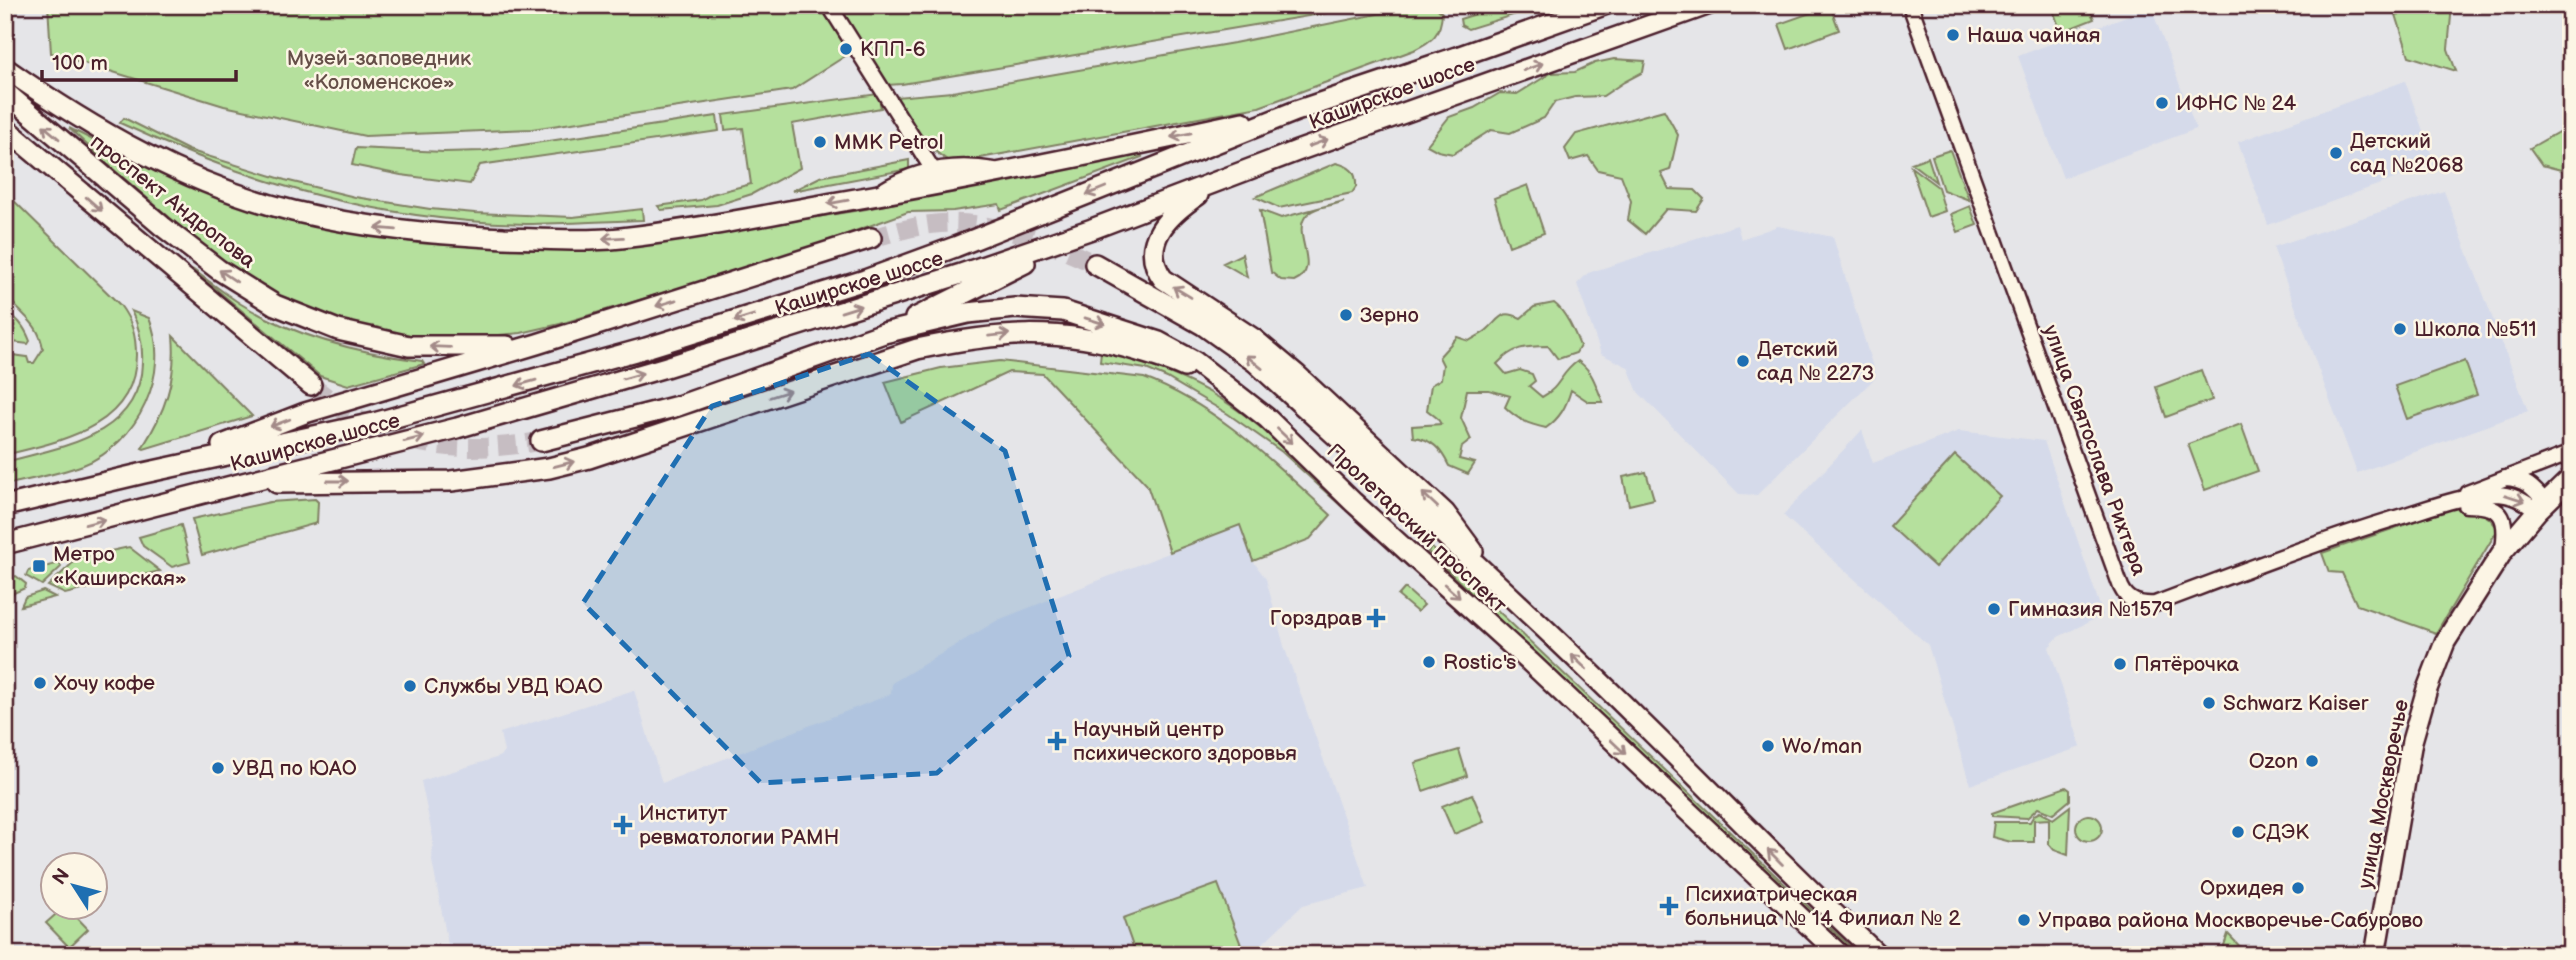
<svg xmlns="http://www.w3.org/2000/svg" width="2576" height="960" viewBox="0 0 2576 960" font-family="'Balsamiq Sans',sans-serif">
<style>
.built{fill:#d5daea}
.green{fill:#b5e09d;stroke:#808064;stroke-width:2}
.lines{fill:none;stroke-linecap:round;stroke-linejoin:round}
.major-tunnel{stroke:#c6bdc2;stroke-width:19;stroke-dasharray:19 10;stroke-linecap:butt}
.minor-casing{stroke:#4a1f2b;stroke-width:19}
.major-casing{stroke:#4a1f2b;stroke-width:24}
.minor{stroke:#fcf5e5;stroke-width:14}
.major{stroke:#fcf5e5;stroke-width:19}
.oneway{stroke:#a38a88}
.marked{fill:#1f6fb2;fill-opacity:0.2;stroke:#1f6fb2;stroke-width:5;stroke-dasharray:14 9;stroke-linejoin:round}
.poi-dot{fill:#1f6fb2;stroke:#fcf5e5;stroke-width:2.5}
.labels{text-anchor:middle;stroke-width:5;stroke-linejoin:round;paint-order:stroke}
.poi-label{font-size:21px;fill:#4a1f2b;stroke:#fcf5e5;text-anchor:start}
.park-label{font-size:21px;fill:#654f48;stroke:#fcf5e5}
.street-label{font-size:21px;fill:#4a1f2b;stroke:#fcf5e5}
</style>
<rect width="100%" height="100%" fill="#e5e5e8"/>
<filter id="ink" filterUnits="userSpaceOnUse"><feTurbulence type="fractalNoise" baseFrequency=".0143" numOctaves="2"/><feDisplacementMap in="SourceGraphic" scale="14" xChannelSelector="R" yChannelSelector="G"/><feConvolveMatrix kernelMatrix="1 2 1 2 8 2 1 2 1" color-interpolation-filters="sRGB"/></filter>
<g filter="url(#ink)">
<!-- built -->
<path class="built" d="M2151 7 2196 129 2063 178 2018 56Z
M2405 81 2435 164 2268 225 2238 142Z
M2444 191 2528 411 2357 473 2273 247Z
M1737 225 1741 239 1778 226 1833 237 1876 377 1757 495 1739 494 1638 392 1628 367 1601 354 1577 284 1588 273Z
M1862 430 1873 463 1959 431 2044 441 2103 615 2058 637 2049 647 2081 747 1970 785 1928 645 1783 515Z
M1240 525 1253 561 1266 579 1284 646 1368 888 1303 905 1263 943V955H450L432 861 433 838 421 781 499 757 504 752 500 733 634 690 662 783 891 694 892 683 998 620Z"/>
<!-- green -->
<path class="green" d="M48 5H1374L902 84 887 85 861 46 792 90 532 129 365 136 224 106 51 53Z
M1422 5H1434L1442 13C1441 35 1432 41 1414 50L1259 107 953 163C926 151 912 120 895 97L952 92 1234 43Z
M1505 5H1545L1468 29 1461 25 1460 19Z
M2067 5H2088L2094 19 2061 32 2053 10Z
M2393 5H2452L2448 49 2456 71 2409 56Z
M1830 6 1839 30 1788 49 1779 24Z
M1614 59 1645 61 1643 72 1624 82 1603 96 1575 97 1555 102 1544 118 1510 133 1491 130 1453 154 1438 151 1427 145 1449 117 1474 108 1500 93 1517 94 1551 73 1575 72 1595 63Z
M878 94 881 108 792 124 800 168 752 194 717 205 661 210 658 206 701 200 712 194 751 184 743 128 725 130 723 115Z
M1664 110 1678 135 1670 170 1661 173 1669 189 1695 190 1704 199 1696 211 1666 209 1645 234 1628 220 1631 201 1621 175 1598 170 1588 156 1570 161 1565 149 1576 134Z
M717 116 719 131 480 165 470 184 401 175 352 165 356 148 444 152 482 151Z
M124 118 188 150 285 180 355 197 430 209 475 213 573 217 642 209 643 220C604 221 565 224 526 224 380 221 251 184 120 123Z
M2571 125V160L2565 171 2542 165 2530 148Z
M69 128 149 168 235 201 340 228 417 243 535 250H592L651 244 866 209 1140 152 1142 157 1001 210 999 204 953 211 908 212 791 254 560 324 521 333 433 341 327 320 288 302 212 254 104 161Z
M1950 150 1969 200 1943 190 1932 156Z
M1928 157 1936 182 1911 163Z
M909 160V169L792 191 820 177Z
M1336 163C1350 166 1357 172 1356 187L1352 193 1279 208 1255 197Z
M1911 167 1938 187 1945 211 1928 217Z
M1528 185 1544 233 1509 246 1494 198Z
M5 192 120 305C132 321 136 335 136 355 136 427 61 441 5 455V387L7 382H5V354L27 357 29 363H34L43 349C39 321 20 316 8 296L5 297Z
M1344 201C1334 207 1313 205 1305 217 1292 237 1323 269 1294 281L1281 280 1271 272 1260 210 1281 218Z
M1970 206 1977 225 1958 232 1951 214Z
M1242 254 1247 277 1223 263Z
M192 269C208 280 224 293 241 304 295 337 360 353 422 361L424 364 348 385 320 376Z
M1554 303C1565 311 1575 332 1580 346L1576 353 1558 359 1548 346C1525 346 1513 347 1497 364L1506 374 1520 370 1532 374 1535 381 1529 386 1542 397C1561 387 1560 373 1578 361 1594 372 1595 385 1603 402H1589L1571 390C1566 407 1560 418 1546 428 1528 424 1518 420 1505 407L1510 396 1489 390H1467L1461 418 1471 440 1462 447 1459 459 1475 463 1468 474 1449 466C1441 449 1432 439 1413 437L1412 426 1441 424 1437 418 1427 410 1431 385 1441 379 1443 365 1439 357 1457 337 1469 341C1475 337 1483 334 1488 329 1501 317 1502 309 1521 318L1534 307Z
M131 311 149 318C172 372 138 444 83 465 59 474 31 479 5 485V462C61 447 140 436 142 363 143 344 140 327 131 311Z
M5 312C18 317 25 328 30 341L28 344 5 341Z
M173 336 252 416 144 449 142 448C165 412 177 379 173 336Z
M1101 351C1143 362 1184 376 1221 399 1265 426 1302 466 1340 501L1342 507 1282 452 1228 414 1167 378 1146 369 1100 362Z
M1000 361 1144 378C1217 405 1274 463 1331 515L1310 539 1253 561 1240 525 1170 552 1147 485 1043 374 1009 372 901 422 885 382 941 368Z
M2465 361 2477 395 2407 419 2395 386Z
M2201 370 2212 400 2166 417 2156 387Z
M2241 424 2258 471 2205 490 2188 444Z
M1955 455 2000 496 1935 567 1890 526Z
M1646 472 1654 499 1629 505 1623 477Z
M315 499 318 502 317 523 202 555 192 519 270 502Z
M2468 503 2490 519 2498 529 2436 633 2357 605 2342 573 2329 572 2322 553Z
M181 525 190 562 172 567 143 546 139 537Z
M129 547 160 571 65 594 48 586 78 558Z
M1431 547 1859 955H1852L1428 552Z
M60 563 61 567 42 585 26 576 28 571Z
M16 576 26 584 25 588 5 597V579Z
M1405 588 1424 605 1417 612 1398 596Z
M43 591 55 597 21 606 25 597Z
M1459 750 1467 776 1423 791 1415 763Z
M2066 787 2070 790V800L2053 814 2038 808 2027 818 1992 816V813Z
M1472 794 1484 822 1454 834 1442 806Z
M2070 806 2068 855 2054 850 2049 844V819L2034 820V842H2011L1992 837 1994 822H2030L2034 815 2040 812 2053 819Z
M2076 828a13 13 0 1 1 26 0a13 13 0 1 1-26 0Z
M1218 884 1241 945 1213 955H1136L1123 918Z
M63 908H68L88 929 69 947 46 923Z
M2228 934 2248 955 2221 954Z"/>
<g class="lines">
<!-- major-tunnel -->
<path class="major-tunnel" d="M871 238C892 233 913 226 935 224 991 219 1046 241 1095 264
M311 385C323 394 334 404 346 412 406 451 473 453 541 441"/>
<defs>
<path id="minor" d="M829 5 933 170
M1910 5 2121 587C2128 602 2140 605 2155 604 2235 574 2314 543 2396 518 2427 509 2462 495 2494 494 2512 494 2524 500 2537 511
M880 192C915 170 954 163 994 170
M2505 478C2525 479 2533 487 2546 503
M2467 493 2571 453
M2466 505C2502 505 2508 515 2503 550"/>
<path id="major" d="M5 68C93 130 188 185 293 211 363 228 433 234 504 238 543 239 583 242 621 238 693 230 766 215 838 202 974 179 1109 151 1243 122
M5 92 162 226 219 270 275 305 338 330 409 346H507
M5 128 311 385
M1198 195C1170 214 1137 243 1163 279L1254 339 1297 375 1445 513 1473 551
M1095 264 1203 325 1255 362C1384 480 1515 597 1639 720 1719 798 1796 879 1878 955
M915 318 1025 263
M541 441 678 406 884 333 968 313 1015 308 1063 311 1159 342 1194 361 1267 418 1353 502 1530 662 1840 955
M222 445 305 413 537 344 871 238
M277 483 451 481 549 468 589 458 917 349C997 332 1058 327 1138 351 1154 356 1169 360 1184 367
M5 506 144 473 374 423 646 348 865 280 955 247 1296 111 1460 56 1604 5
M5 544 457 428 666 367 961 274 1092 229 1297 151 1707 5
M2375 955 2412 741 2427 689 2445 642 2503 551 2537 511 2571 478"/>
</defs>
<!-- minor casing -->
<use href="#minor" class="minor-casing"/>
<!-- major casing -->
<use href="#major" class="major-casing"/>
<!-- minor -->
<use href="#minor" class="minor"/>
<!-- major -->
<use href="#major" class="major"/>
</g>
<!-- one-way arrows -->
<defs><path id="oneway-shaft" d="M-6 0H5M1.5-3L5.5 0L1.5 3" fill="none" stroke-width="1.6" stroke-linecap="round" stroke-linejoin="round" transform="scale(1.75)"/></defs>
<g class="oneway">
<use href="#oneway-shaft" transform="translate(1533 67) rotate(-20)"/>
<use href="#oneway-shaft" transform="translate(51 132) rotate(-140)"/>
<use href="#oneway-shaft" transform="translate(1181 135) rotate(168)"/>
<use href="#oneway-shaft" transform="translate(1318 143) rotate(-20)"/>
<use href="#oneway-shaft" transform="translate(1096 191) rotate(158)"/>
<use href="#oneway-shaft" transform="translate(838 202) rotate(170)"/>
<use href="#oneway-shaft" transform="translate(94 204) rotate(41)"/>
<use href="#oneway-shaft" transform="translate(386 229) rotate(-175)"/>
<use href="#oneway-shaft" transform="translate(613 238) rotate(177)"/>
<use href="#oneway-shaft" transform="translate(228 276) rotate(-146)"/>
<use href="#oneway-shaft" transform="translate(1182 292) rotate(-149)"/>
<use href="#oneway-shaft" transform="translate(666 303) rotate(163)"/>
<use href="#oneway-shaft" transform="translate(851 309) rotate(-17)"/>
<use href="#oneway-shaft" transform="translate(744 318) rotate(163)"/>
<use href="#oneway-shaft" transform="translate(1095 321) rotate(17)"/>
<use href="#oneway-shaft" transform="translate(999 335) rotate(-6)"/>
<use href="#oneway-shaft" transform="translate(440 347) rotate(-178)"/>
<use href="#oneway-shaft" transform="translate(1254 362) rotate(-141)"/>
<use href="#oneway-shaft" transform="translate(633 376) rotate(-16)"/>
<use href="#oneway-shaft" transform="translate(526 383) rotate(164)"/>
<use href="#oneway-shaft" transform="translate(780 394) rotate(-18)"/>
<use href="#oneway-shaft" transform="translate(280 423) rotate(159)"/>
<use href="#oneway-shaft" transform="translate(1285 436) rotate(44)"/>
<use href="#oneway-shaft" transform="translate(414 439) rotate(-14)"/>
<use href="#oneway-shaft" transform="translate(564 464) rotate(-14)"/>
<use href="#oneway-shaft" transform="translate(338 481)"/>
<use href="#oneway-shaft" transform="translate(2515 498) rotate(18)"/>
<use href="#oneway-shaft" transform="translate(1430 500) rotate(-137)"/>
<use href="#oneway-shaft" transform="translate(95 522) rotate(-14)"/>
<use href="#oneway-shaft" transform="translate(1452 591) rotate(42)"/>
<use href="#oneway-shaft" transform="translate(1579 662) rotate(-136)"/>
<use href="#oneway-shaft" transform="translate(1618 747) rotate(44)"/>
<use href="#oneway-shaft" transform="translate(1775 857) rotate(-135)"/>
</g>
</g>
<!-- marked area -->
<path class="marked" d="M869 354 1005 451 1069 656 937 773 761 783 583 603 712 406Z"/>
<!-- markers -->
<g class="poi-dot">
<circle cx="1953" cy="35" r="7"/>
<circle cx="846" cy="49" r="7"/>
<circle cx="2162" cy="103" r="7"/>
<circle cx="820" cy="142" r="7"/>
<circle cx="2336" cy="153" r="7"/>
<circle cx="1346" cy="315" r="7"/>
<circle cx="2400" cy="329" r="7"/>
<circle cx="1743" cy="361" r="7"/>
<rect x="32" y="559" width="14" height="14" rx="3.5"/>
<circle cx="1994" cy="609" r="7"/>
<path d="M1372.5 607.5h7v7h7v7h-7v7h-7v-7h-7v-7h7z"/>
<circle cx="1429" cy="662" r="7"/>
<circle cx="2120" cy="664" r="7"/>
<circle cx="40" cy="683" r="7"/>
<circle cx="410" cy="686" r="7"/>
<circle cx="2209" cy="703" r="7"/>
<path d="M1053.5 730.5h7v7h7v7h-7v7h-7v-7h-7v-7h7z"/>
<circle cx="1768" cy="746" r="7"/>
<circle cx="2312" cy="761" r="7"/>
<circle cx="218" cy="768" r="7"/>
<path d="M619.5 814.5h7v7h7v7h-7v7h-7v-7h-7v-7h7z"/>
<circle cx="2238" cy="832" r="7"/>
<circle cx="2298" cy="888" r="7"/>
<path d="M1665.5 895.5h7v7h7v7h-7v7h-7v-7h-7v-7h7z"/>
<circle cx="2024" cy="920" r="7"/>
</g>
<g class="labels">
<!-- poi labels -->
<g class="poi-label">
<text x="1967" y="42">Наша чайная</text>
<text x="860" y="56">КПП-6</text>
<text x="2176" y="110">ИФНС № 24</text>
<text x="2350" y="148">Детский<tspan x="2350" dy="24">сад №2068</tspan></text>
<text x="834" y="149">ММК Petrol</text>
<text x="1360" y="322">Зерно</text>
<text x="2414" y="336">Школа №511</text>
<text x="1757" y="356">Детский<tspan x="1757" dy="24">сад № 2273</tspan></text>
<text x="53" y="561">Метро<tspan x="53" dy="24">«Каширская»</tspan></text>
<text x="2008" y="616">Гимназия №1579</text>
<text x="1362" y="625" text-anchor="end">Горздрав</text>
<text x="1443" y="669">Rostic's</text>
<text x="2134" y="671">Пятёрочка</text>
<text x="54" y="690">Хочу кофе</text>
<text x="424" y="693">Службы УВД ЮАО</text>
<text x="2223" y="710">Schwarz Kaiser</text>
<text x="1073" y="736">Научный центр<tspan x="1073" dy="24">психического здоровья</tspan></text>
<text x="1782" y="753">Wo/man</text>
<text x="2298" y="768" text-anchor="end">Ozon</text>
<text x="232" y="775">УВД по ЮАО</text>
<text x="639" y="820">Институт<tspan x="639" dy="24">ревматологии РАМН</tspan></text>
<text x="2252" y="839">СДЭК</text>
<text x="2284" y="895" text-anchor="end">Орхидея</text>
<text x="1685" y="901">Психиатрическая<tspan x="1685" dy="24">больница № 14 Филиал № 2</tspan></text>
<text x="2038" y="927">Управа района Москворечье-Сабурово</text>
</g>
<!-- park labels -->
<g class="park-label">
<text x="379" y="65">Музей-заповедник<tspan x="379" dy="24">«Коломенское»</tspan></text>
</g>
<!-- street labels -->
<g class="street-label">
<text transform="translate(1392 93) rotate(-20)" y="7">Каширское шоссе</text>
<text transform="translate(173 201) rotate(38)" y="7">проспект Андропова</text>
<text transform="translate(859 283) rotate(-17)" y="7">Каширское шоссе</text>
<text transform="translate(315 442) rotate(-15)" y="7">Каширское шоссе</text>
<text transform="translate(2095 450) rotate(70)" y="7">улица Святослава Рихтера</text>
<text transform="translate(1417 528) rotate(43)" y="7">Пролетарский проспект</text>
<text transform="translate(2383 794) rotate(-79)" y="7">улица Москворечье</text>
</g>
</g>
<!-- margin -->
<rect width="2576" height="960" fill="none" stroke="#fcf5e5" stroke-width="28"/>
<rect x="14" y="14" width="2548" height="932" fill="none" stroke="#4a1f2b" stroke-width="2.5" filter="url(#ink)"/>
<!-- north arrow -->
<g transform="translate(74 886) rotate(306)"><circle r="33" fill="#fcf5e5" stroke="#b59f9b" stroke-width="2"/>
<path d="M0-5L12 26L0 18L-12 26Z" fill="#1f6fb2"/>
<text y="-10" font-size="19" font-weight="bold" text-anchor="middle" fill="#4a1f2b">N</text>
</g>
<!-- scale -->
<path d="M42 70v10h194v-10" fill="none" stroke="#4a1f2b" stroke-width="3.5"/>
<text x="52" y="70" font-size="21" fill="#4a1f2b" stroke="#fcf5e5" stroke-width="5" paint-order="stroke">100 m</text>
</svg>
